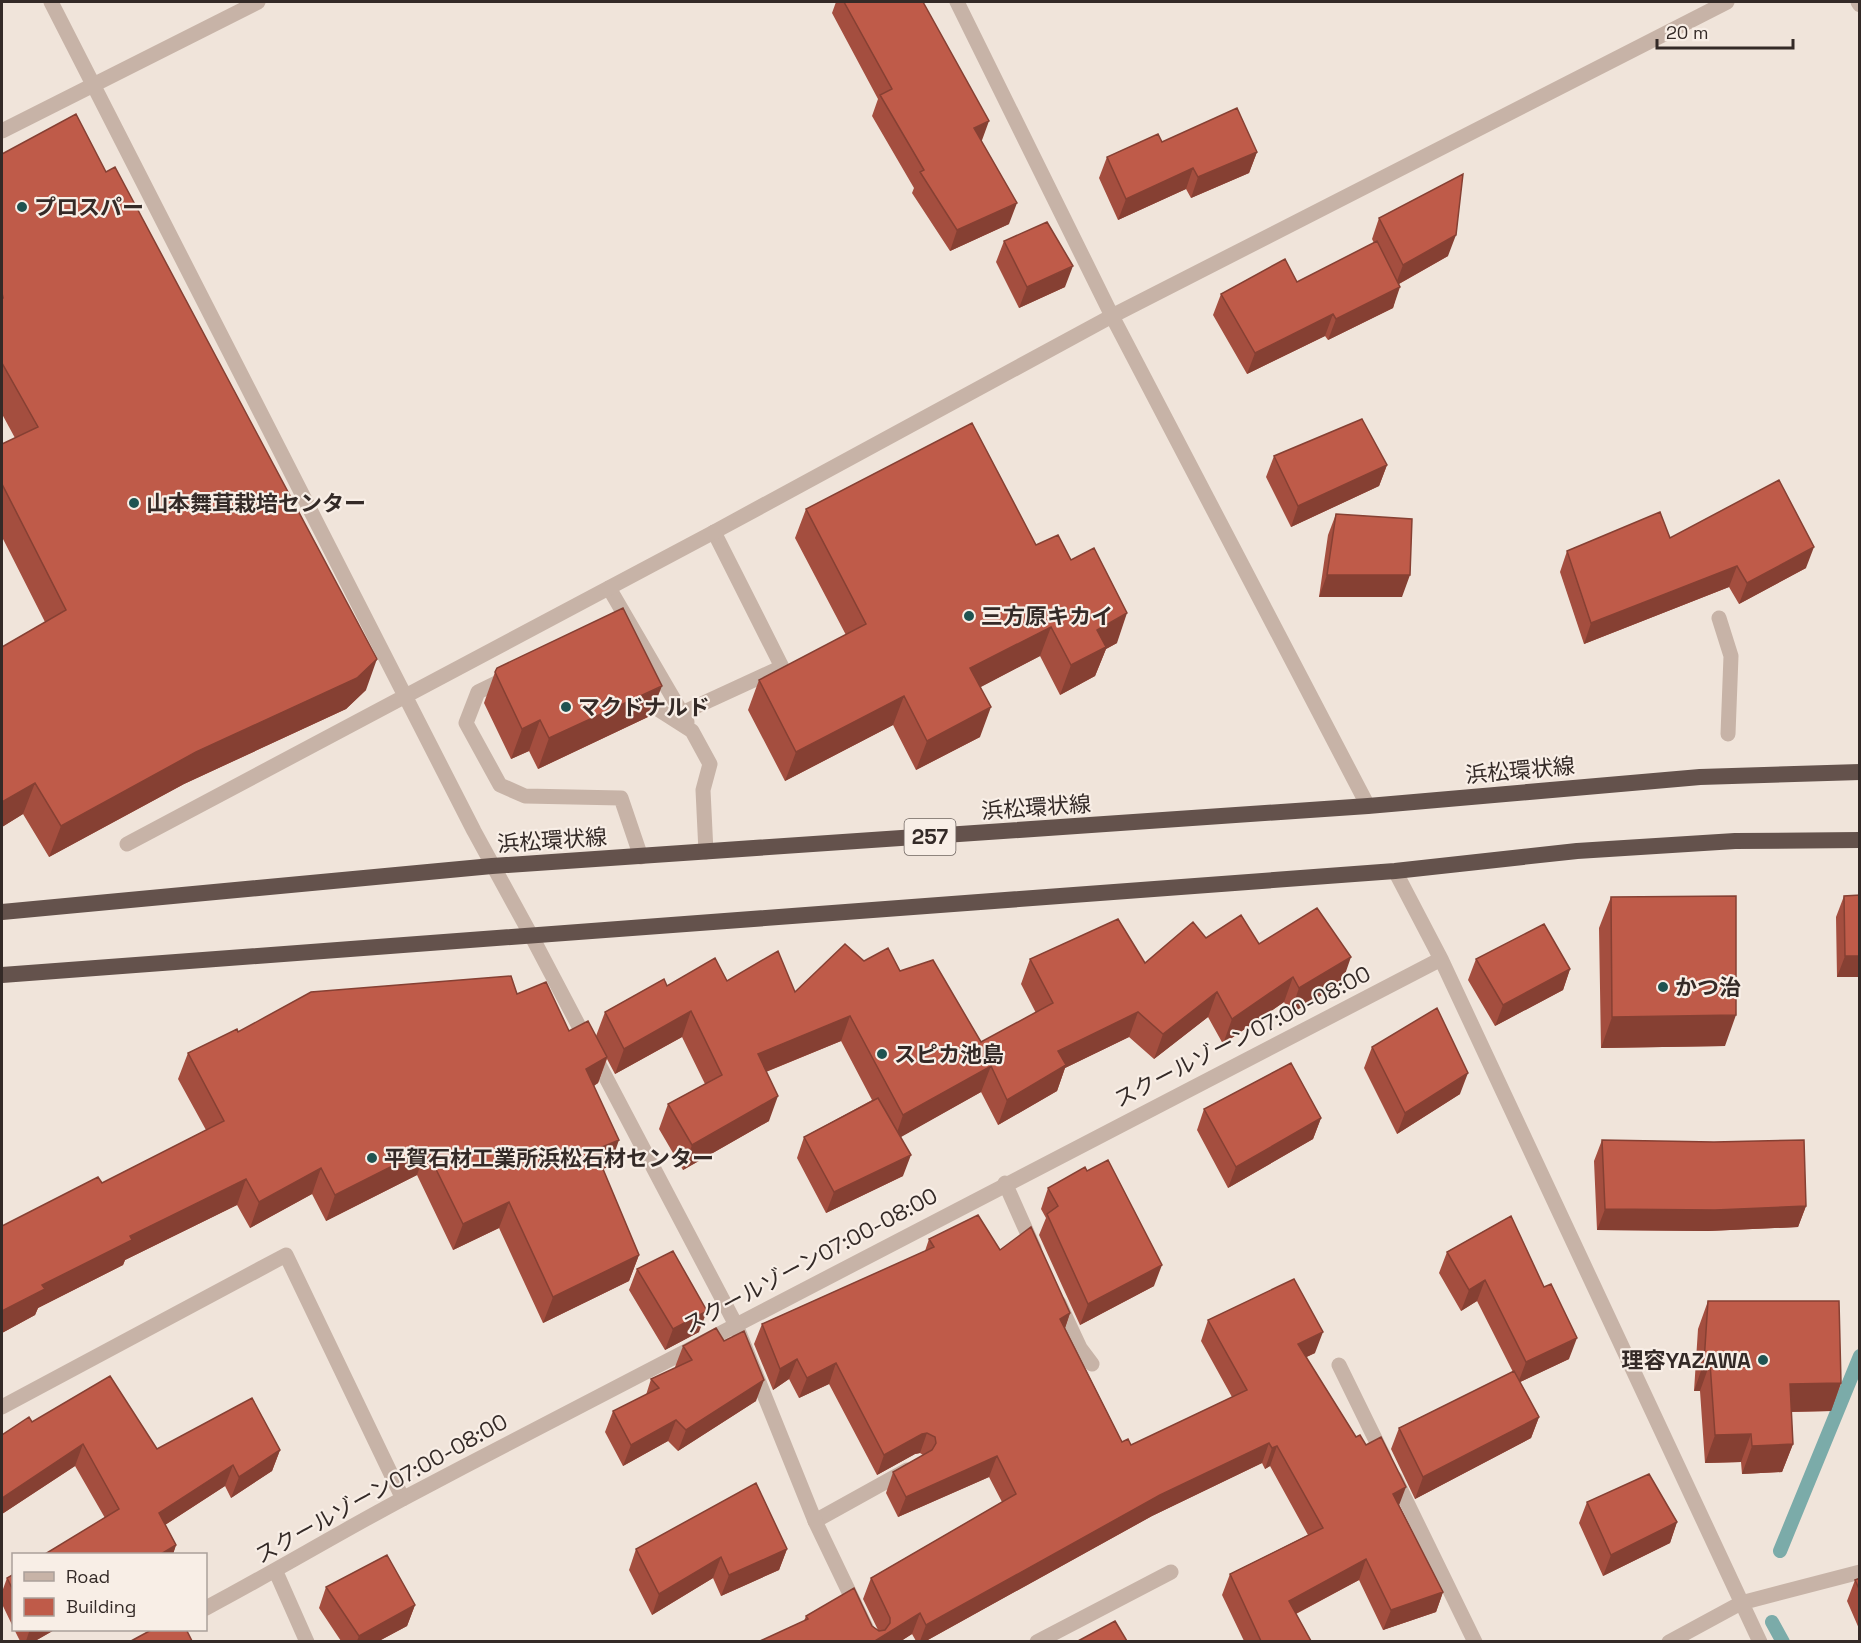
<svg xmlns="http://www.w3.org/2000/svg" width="1861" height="1643" viewBox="0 0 1861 1643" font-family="'Space Grotesk','Noto Sans JP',sans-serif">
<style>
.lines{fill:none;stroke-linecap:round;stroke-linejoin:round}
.stream{stroke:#7baba9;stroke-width:14}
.service{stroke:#c7b3a7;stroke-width:15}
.minor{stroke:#c7b3a7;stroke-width:15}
.tertiary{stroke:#c7b3a7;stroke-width:15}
.trunk{stroke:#64524c;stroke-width:16}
.wall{fill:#a44e3f}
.shaded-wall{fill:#864033}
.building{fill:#bf5b49;stroke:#864033;stroke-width:1.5}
.poi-dot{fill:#1f5351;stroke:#f8eee6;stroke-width:2}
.labels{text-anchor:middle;stroke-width:4.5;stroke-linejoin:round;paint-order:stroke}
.shield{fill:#f8eee6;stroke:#6f6560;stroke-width:1.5}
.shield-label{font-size:21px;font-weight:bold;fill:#342a27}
.poi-label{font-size:22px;font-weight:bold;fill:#342a27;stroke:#f8eee6;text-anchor:start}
.street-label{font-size:22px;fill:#342a27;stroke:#f8eee6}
</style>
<rect width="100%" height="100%" fill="#f0e4da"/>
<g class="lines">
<!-- stream -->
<path class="stream" d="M1780 1551 1860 1356
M1772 1622 1783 1642"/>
<!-- service -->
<path class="service" d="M609 588 687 722
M1719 618 1731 656 1728 734
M509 677 478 692 466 723 500 785 525 796 621 798 641 857
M645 687 656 708 692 731 710 764 703 790 706 852
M682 713 782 667 714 532"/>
<!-- minor -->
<path class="minor" d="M51 2 474 831 532 937
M957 2 1112 316 1368 806
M1858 2 1860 5
M2 131 258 2
M127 844 714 532 1112 316 1727 2
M1395 871 1441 959 1760 1642
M1005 1183 1034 1248
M1059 1303 1080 1348 1092 1364
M1339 1365 1384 1457
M2 1407 286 1255 403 1499
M1395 1478 1475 1642
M815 1521 907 1470
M276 1572 307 1642
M206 1608C274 1572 340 1532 408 1496 751 1315 1095 1136 1441 959
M1037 1642 1171 1572
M1669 1642 1741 1603 1860 1572"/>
<!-- tertiary -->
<path class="tertiary" d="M532 937 736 1325 815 1521 873 1642"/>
<!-- trunk -->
<path class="trunk" d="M2 912 492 866 1368 806 1700 777 1860 772
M2 975 1395 871 1577 851 1735 841 1860 840"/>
</g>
<!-- wall -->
<path class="wall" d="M836 2H923L1009 224 950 251 912 193 914 188 872 116 878 99 832 13Z
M1162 142 1257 152 1249 173 1191 198 1186 189 1118 220 1099 178 1107 157Z
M2 154 366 690 346 709 184 784 49 857 23 814 2 827V647L45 622 2 537V444L15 438 2 414Z
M1379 218 1448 256 1399 284 1393 308 1328 340 1325 336 1247 374 1213 315 1221 294 1297 282 1374 243 1372 239Z
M1004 241 1065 287 1019 308 996 262Z
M1274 456 1387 465 1379 486 1291 527 1266 477Z
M806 509 1036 545 1071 560 1117 643 1106 649 1095 676 1060 695 1040 656 980 687V737L916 770 893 725 785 781 748 710 759 680 846 635 795 538Z
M1336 514 1402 597H1319L1328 535Z
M1670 538 1806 568 1739 604 1729 587 1584 644 1560 572 1567 551Z
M495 672 650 716 538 769 529 751 511 759 484 703Z
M1860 895V977H1837L1836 917 1844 896Z
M1611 897 1725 1046 1601 1048 1599 928Z
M1206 938 1259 944 1342 983 1290 1014 1284 1002 1223 1044 1208 1017 1154 1059 1129 1037 1065 1068 1057 1091 998 1125 981 1092 900 1137 903 1176 826 1213 797 1158 804 1137 872 1100 841 1041 766 1072 769 1121 683 1170 659 1129 668 1104 705 1084 682 1037 615 1074 607 1059 598 1083 594 1086 610 1166 603 1169 639 1255 629 1281 543 1323 499 1228 453 1250 417 1175 326 1221 312 1194 250 1228 237 1205 125 1260 123 1265 38 1308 35 1315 2 1333V1226L102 1183 206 1130 178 1079 188 1053 238 1032 517 994 569 1031 596 1036 605 1012 667 986 727 981 795 992 864 961 900 971 981 1042 1036 1013 1021 984 1030 959 1145 963Z
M1476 959 1570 969 1563 990 1495 1026 1468 980Z
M1372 1047 1460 1094 1397 1134 1364 1068Z
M1204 1109 1321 1118 1313 1139 1228 1188 1197 1130Z
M1602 1140 1806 1206 1798 1227 1708 1231 1597 1230 1594 1161Z
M1048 1188 1154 1286 1080 1325 1039 1235 1046 1218 1041 1209Z
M1511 1216 1569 1359 1520 1382 1539 1417 1531 1438 1415 1499 1391 1449 1399 1428 1513 1372 1477 1301 1461 1311 1439 1273 1447 1252Z
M929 1239 1000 1250 1070 1313 1065 1328 1122 1442 1131 1445 1232 1397 1201 1341 1208 1320 1315 1353 1306 1357 1399 1505 1443 1592 1436 1612 1383 1630 1359 1580 1296 1614 1311 1641H1244L1222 1595 1230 1574 1308 1535 1270 1466 1265 1469 1262 1463 1152 1516 926 1641H916L912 1634 901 1641 804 1621 806 1616 872 1626 878 1630 863 1599 871 1578 1002 1502 989 1477 898 1517 886 1493 893 1472 923 1455 920 1453 915 1454 877 1475 829 1384 799 1398 789 1379 773 1390 754 1344 762 1324 925 1251Z
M637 1269 699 1332 665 1350 629 1290Z
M1708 1301 1841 1383 1831 1411 1791 1412 1793 1444 1782 1472 1742 1474 1741 1462 1705 1463 1700 1391H1694L1698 1329Z
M683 1346 756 1401 678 1451 668 1441 623 1466 605 1432 613 1411 646 1395 651 1379 676 1368 675 1367Z
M32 1422 157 1449 280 1450 272 1471 231 1498 225 1486 165 1525 176 1545 173 1554H45L105 1518 75 1466 2 1514V1435Z
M1587 1502 1677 1522 1670 1543 1603 1576 1579 1523Z
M636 1549H787L779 1570 721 1596 713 1578 652 1615 629 1570Z
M14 1574V1629L2 1604V1592L7 1578Z
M1860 1578V1631L1847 1601 1855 1580Z
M326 1587 415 1605 407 1626 379 1641H341L319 1608Z
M14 1629H56L35 1641H20Z"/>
<!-- shaded-wall -->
<path class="shaded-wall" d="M989 121 981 143 974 128Z
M1257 152 1249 173 1191 198 1198 177Z
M1193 168 1186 189 1118 220 1126 199Z
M1017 203 1009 224 950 251 957 230Z
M1456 235 1448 256 1395 286 1403 265Z
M1073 266 1065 287 1019 308 1027 287Z
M1400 287 1393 308 1328 340 1336 319Z
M1333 314 1325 336 1247 374 1255 353Z
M1387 465 1379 486 1291 527 1298 506Z
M1814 547 1806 568 1739 604 1747 583Z
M1737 566 1729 587 1584 644 1591 623Z
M1327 575H1410L1402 597H1319Z
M1127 613 1117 643 1106 649 1095 676 1060 695 1071 665 1097 630Z
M1051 627 1040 656 960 698 970 668Z
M377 659 366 690 346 709 184 784 49 857 61 826 196 752Z
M662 686 650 716 538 769 549 738Z
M904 696 893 725 785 781 796 752Z
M991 707 980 737 916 770 927 741Z
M540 720 529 751 511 759 522 729Z
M35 783 23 814 2 827V802Z
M1845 956H1860V977H1837Z
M1351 957 1342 983 1290 1014 1299 988Z
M1570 969 1563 990 1495 1026 1503 1005Z
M1293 977 1284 1002 1223 1044 1232 1019Z
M1217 992 1208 1017 1154 1059 1163 1034Z
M691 1011 682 1037 615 1074 624 1049Z
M1138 1012 1129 1037 1065 1068 1057 1091 998 1125 1007 1100 1058 1051Z
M1736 1015 1725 1046 1601 1048 1612 1017Z
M850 1016 841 1041 748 1079 758 1054Z
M607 1057 598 1083 577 1095 586 1069Z
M991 1066 981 1092 894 1141 903 1115Z
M1468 1073 1460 1094 1397 1134 1405 1113Z
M778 1096 769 1121 683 1170 692 1145Z
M1321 1118 1313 1139 1228 1188 1236 1167Z
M619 1140 610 1166 585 1176 595 1150Z
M426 1149 417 1175 326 1221 335 1195Z
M911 1155 903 1176 826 1213 834 1192Z
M321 1168 312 1194 250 1228 259 1202Z
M246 1179 237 1205 125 1260 123 1265 38 1308 35 1315 2 1333V1311L42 1285 130 1236Z
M509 1202 499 1228 453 1250 463 1224Z
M1806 1206 1798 1227 1708 1231 1597 1230 1605 1209Z
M639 1255 629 1281 543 1323 553 1297Z
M1162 1265 1154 1286 1080 1325 1088 1304Z
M1485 1280 1477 1301 1461 1311 1469 1290Z
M707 1311 699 1332 665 1350 673 1329Z
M1070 1313 1063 1334 1060 1319Z
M1323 1332 1315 1353 1290 1365 1298 1344Z
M1577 1338 1569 1359 1518 1383 1526 1362Z
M797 1359 789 1379 773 1390 780 1369Z
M1704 1362 1710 1363 1700 1391H1694Z
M836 1363 829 1384 799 1398 807 1378Z
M764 1380 756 1401 678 1451 686 1430Z
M1841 1383 1831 1411 1779 1412 1790 1384Z
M1539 1417 1531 1438 1415 1499 1423 1477Z
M676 1420 668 1441 623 1466 631 1445Z
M927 1433 920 1453 915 1454 877 1475 884 1455 922 1434Z
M1751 1434 1741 1462 1705 1463 1715 1435Z
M1269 1443 1262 1463 1152 1516 926 1641H920L926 1625 1160 1495Z
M83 1444 75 1466 2 1514V1498Z
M1793 1444 1782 1472 1742 1474 1752 1446Z
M1277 1446 1270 1466 1265 1469 1272 1448Z
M280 1450 272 1471 231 1498 239 1477Z
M997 1456 989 1477 898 1517 906 1497Z
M233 1465 225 1486 151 1534 159 1513Z
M1406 1487 1398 1508 1393 1494Z
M1677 1522 1670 1543 1603 1576 1611 1555Z
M176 1545 173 1554H161Z
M787 1549 779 1570 721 1596 729 1575Z
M721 1557 713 1578 652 1615 659 1594Z
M1366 1559 1359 1580 1282 1621 1289 1601Z
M1443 1592 1436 1612 1383 1630 1391 1610Z
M415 1605 407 1626 379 1641H357L359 1636Z
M920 1613 912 1634 901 1641H875Z
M30 1629H56L35 1641H26Z"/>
<!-- building -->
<path class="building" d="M844 2H923L989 121 974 128 1017 203 957 230 920 172 924 170 880 95 892 89Z
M1237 108 1257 152 1198 177 1193 168 1126 199 1107 157 1158 134 1162 142Z
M76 114 106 172 115 167 377 659 357 678 196 752 61 826 35 783 2 802V647L66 610 2 484V444L38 427 2 363V299L3 298 2 293V154Z
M1463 174 1456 235 1403 265 1379 218Z
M1047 222 1073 266 1027 287 1004 241Z
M1377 241 1400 287 1336 319 1333 314 1255 353 1221 294 1285 259 1297 282Z
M1362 419 1387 465 1298 506 1274 456Z
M972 423 1036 545 1058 535 1071 560 1094 548 1127 613 1097 630 1106 647 1071 665 1051 627 970 668 991 707 927 741 904 696 796 752 759 680 866 624 806 509Z
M1779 480 1814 547 1747 583 1737 566 1591 623 1567 551 1660 512 1670 538Z
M1336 514 1412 519 1410 575H1327Z
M623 608 662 686 549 738 540 720 522 729 495 672 497 668Z
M1860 895V956H1845L1844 896Z
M1736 896V1015L1612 1017 1611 897Z
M1317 908 1351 957 1299 988 1293 977 1232 1019 1217 992 1163 1034 1138 1012 1058 1051 1066 1065 1007 1100 991 1066 903 1115 850 1016 758 1054 778 1096 692 1145 668 1104 722 1075 691 1011 624 1049 605 1012 664 979 667 986 715 958 727 981 778 951 795 992 845 944 864 961 888 948 900 971 933 960 981 1042 1053 1003 1030 959 1118 919 1145 963 1193 922 1206 938 1241 915 1259 944Z
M1544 924 1570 969 1503 1005 1476 959Z
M511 976 517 994 546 982 569 1031 588 1021 607 1057 586 1069 619 1140 595 1150 639 1255 553 1297 509 1202 463 1224 426 1149 335 1195 321 1168 259 1202 246 1179 130 1236 132 1240 42 1285 45 1289 2 1311V1226L98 1177 102 1183 224 1121 188 1053 237 1029 238 1032 311 992Z
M1437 1008 1468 1073 1405 1113 1372 1047Z
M1291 1063 1321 1118 1236 1167 1204 1109Z
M878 1098 911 1155 834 1192 804 1137Z
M1602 1140 1714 1142 1804 1140 1806 1206 1715 1210 1605 1209Z
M1108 1160 1162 1265 1088 1304 1047 1214 1058 1206 1048 1188 1085 1167 1087 1171Z
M978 1215 1000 1250 1031 1227 1070 1313 1060 1319 1122 1442 1128 1439 1131 1445 1247 1390 1208 1320 1294 1279 1323 1332 1298 1344 1356 1437 1360 1435 1366 1445 1381 1437 1406 1487 1393 1494 1443 1592 1391 1610 1366 1559 1289 1601 1311 1641H1261L1230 1574 1323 1528 1277 1446 1272 1448 1269 1443 1160 1495 926 1625 920 1613 875 1641H760L808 1619 806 1616 854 1588 872 1626 879 1631 885 1630 890 1623V1618L871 1578 1016 1494 997 1456 906 1497 893 1472 932 1450 936 1443 935 1437 927 1433 922 1434 884 1455 836 1363 807 1378 797 1359 780 1369 762 1324 934 1247 929 1239Z
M1511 1216 1544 1287 1551 1284 1577 1338 1526 1362 1485 1280 1469 1290 1447 1252Z
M673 1251 707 1311 673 1329 637 1269Z
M1708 1301H1839L1841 1383 1790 1384 1793 1444 1752 1446 1751 1434 1715 1435 1710 1363 1704 1362Z
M716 1328 724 1341 744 1331 764 1380 686 1430 676 1420 631 1445 613 1411 659 1388 651 1379 692 1360 683 1346Z
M1514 1371 1539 1417 1423 1477 1399 1428Z
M110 1376 157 1449 252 1398 280 1450 239 1477 233 1465 159 1513 176 1545 161 1554H45L119 1509 83 1444 2 1498V1435L29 1417 32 1422Z
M1649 1474 1677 1522 1611 1555 1587 1502Z
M756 1483 787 1549 729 1575 721 1557 659 1594 636 1549Z
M387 1555 415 1605 359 1636 326 1587Z
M14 1574V1592L7 1578Z
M1860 1578V1591L1855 1580Z
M1115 1621 1127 1641H1078Z
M153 1629H186L192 1641H131Z"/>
<!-- markers -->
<g class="poi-dot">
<circle cx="22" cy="207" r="6"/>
<circle cx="134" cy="503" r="6"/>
<circle cx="969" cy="616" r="6"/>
<circle cx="566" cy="707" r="6"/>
<circle cx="1663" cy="987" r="6"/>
<circle cx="882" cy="1054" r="6"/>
<circle cx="372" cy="1158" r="6"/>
<circle cx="1763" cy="1360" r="6"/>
</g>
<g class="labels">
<!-- shield labels -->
<rect class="shield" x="904.5" y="819" width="51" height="36" rx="4.5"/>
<g class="shield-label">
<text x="930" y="844">257</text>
</g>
<!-- poi labels -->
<g class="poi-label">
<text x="34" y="215">プロスパー</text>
<text x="146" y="511">山本舞茸栽培センター</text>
<text x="981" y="624">三方原キカイ</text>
<text x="578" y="715">マクドナルド</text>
<text x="1675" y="995">かつ治</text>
<text x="894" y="1062">スピカ池島</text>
<text x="384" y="1166">平賀石材工業所浜松石材センター</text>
<text x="1751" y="1368" text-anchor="end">理容YAZAWA</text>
</g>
<!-- street labels -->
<g class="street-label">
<text transform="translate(1520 770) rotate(-5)" y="8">浜松環状線</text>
<text transform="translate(1036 807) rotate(-4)" y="8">浜松環状線</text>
<text transform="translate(552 840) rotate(-4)" y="8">浜松環状線</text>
<text transform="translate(1242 1036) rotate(-27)" y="8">スクールゾーン07:00-08:00</text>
<text transform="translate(810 1260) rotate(-28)" y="8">スクールゾーン07:00-08:00</text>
<text transform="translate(381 1488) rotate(-29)" y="8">スクールゾーン07:00-08:00</text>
</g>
</g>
<!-- border -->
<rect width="1861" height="1643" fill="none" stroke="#342a27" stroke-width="6"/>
<!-- legend -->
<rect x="12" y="1553" width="195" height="78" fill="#f8eee6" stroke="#aaa09a" stroke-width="1.5"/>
<rect x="24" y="1572" width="30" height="9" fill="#c7b3a7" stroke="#aaa09a" stroke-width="1.5"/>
<text x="66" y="1583" font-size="18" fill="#342a27">Road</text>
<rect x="24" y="1598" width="30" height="18" fill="#bf5b49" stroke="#aaa09a" stroke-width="1.5"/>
<text x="66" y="1613" font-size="18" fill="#342a27">Building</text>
<!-- scale -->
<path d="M1657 39v9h136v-9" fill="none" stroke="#342a27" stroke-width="3"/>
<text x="1666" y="39" font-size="18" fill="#342a27" stroke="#f8eee6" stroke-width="4.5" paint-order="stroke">20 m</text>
</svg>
